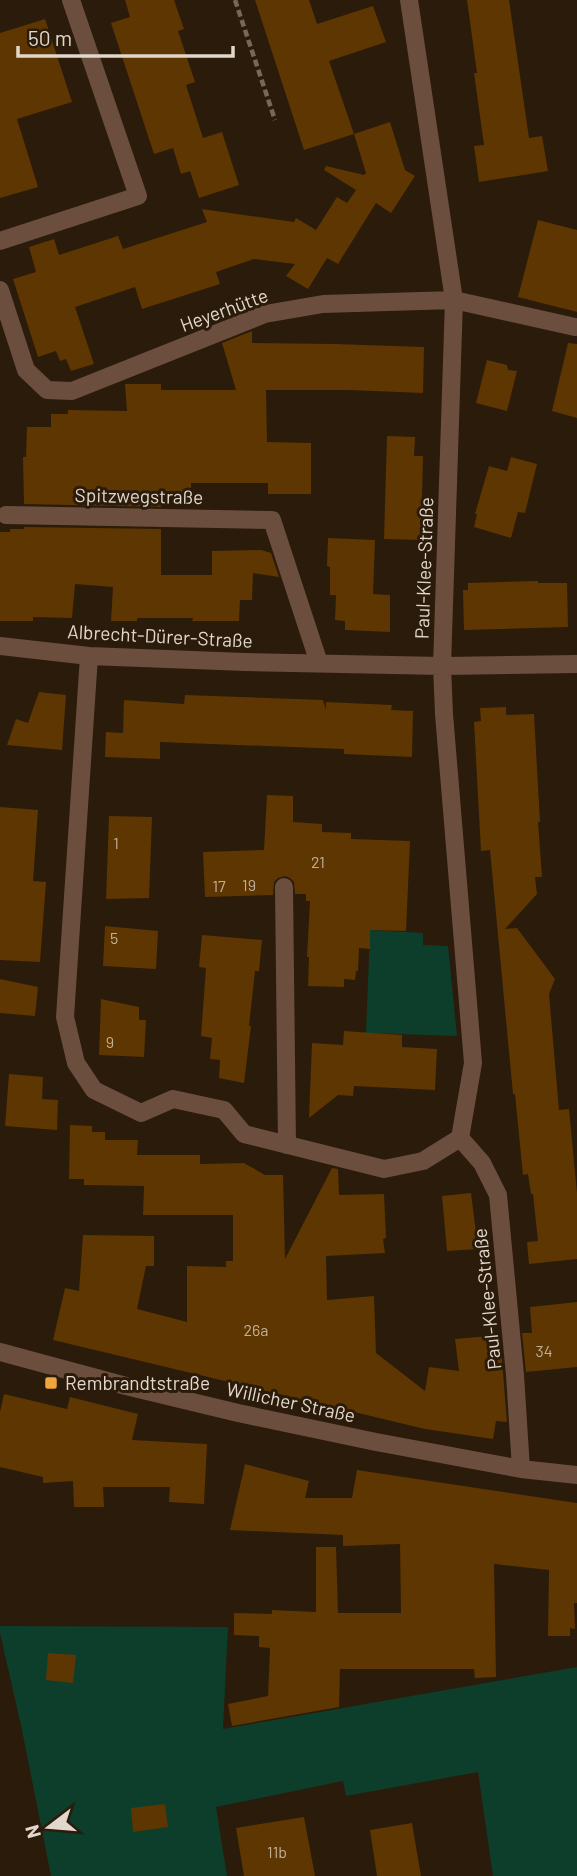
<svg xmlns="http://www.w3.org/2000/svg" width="577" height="1876" viewBox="0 0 577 1876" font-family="Barlow,sans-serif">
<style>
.green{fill:#0d3e2b}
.building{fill:#5e3601}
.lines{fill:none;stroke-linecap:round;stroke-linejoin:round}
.path{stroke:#76685a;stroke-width:4.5;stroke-dasharray:7 3.5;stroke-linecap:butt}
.street{stroke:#6b4e3e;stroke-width:18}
.poi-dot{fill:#efa73d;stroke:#2b1b0a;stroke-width:2.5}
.labels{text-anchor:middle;stroke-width:6;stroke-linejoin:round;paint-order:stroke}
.number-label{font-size:16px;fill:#c1af99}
.street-label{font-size:19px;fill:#e2d7cc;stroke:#2b1b0a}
.poi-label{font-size:19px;fill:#e2d7cc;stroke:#2b1b0a;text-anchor:start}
</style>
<rect width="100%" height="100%" fill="#2b1b0a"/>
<!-- green -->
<path class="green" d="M370 930 423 933V945L448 946 457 1036 366 1033Z
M0 1626 228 1627 223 1729 577 1667V1876H493L478 1772 346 1796 343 1781 216 1807 227 1876H51L22 1730 0 1633Z"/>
<!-- building -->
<path class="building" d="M125 0H174L184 29 178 31 195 82 186 85 203 138 222 132 239 185 199 198 190 171 181 174 173 148 154 154 111 23 130 17Z
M255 0H309L317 24 373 6 386 42 329 61 354 134 390 122 405 170 415 176 391 213 376 203 338 264 327 258 308 289 286 276 295 264 254 259 216 272 220 284 142 309 135 287 75 307 94 364 71 371 66 359 60 361 56 351 38 357 13 279 36 272 29 247 54 239 59 255 118 236 123 249 207 222 202 209 294 222 296 218 316 230 337 197 347 203 356 190 324 170 326 166 364 175 366 173 354 134 304 150Z
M467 0H509L529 138 542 136 548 171 479 182 474 146 484 145 474 73H477Z
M45 19 72 102 17 119 38 187 0 198V33Z
M538 220 577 230V312L518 297Z
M252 331V343L335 344 424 347 423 393 349 390H266L267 442 311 443V494H268V483H191V503H161V507L24 504 23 457H26L27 427H51V414H68V410L127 411 125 384H161V390H236L222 343Z
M568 343 577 344V418L552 411Z
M487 360 507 365 508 370 517 371 507 411 476 403Z
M387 436 415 437 414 456H423L421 540 384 539Z
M511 457 537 464 525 513 518 512 511 538 474 527 477 514H475L489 466 507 471Z
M24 527 161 529V575H212V551L261 550 271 553 279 577 253 573 252 600H240L239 621H192L193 618H137V621H111L113 587 75 584 72 618 33 617V621H0V532H10V529H24Z
M328 538 375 540 373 594 390 595V632L345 630V621L335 620 336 595H330V567L327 566Z
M538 581V583H567L568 627 464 630 463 590H468V583Z
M39 692 66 695 62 750 7 745 16 719 28 723Z
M185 695 323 700 326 710V702L392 705 391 710 413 711 412 757 344 754V749L160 742V759L105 757 106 732 123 733 124 700 184 704Z
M506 707V715L534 714 540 822H538L542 877H535L537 894 505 929 517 928 555 979 549 994 559 1110 569 1109 577 1193V1259L529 1264 527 1242 538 1241 533 1194H531L528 1174 523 1175 515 1094H513L490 850 481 851 474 722 481 721 480 708Z
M267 795 293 796V822L322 824V832L351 833V839L410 841 406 931 370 930V949L359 948 358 971H356L355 980 344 979V987L308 986 309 957H307L310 901H306V894H295L294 882 290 878 285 876 278 878 274 882 273 895 205 897 203 852 264 850Z
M0 807 38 810 33 881 46 882 40 962 0 960Z
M109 816 152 817 149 898 106 899Z
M105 926 158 931 156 969 103 966Z
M202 935 262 940 259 971H255L249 1026H251L244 1083 219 1078 220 1060 210 1059 212 1038 201 1036 206 968 199 967Z
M0 979 38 987 35 1016 0 1013Z
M101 999 139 1007V1020H146L144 1057 99 1055Z
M344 1031 402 1035V1047L437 1049 435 1090 354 1086 353 1096 338 1095 309 1118 312 1043 343 1045Z
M9 1074 43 1077 42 1099 58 1100 57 1130 5 1126Z
M70 1125 92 1126V1132H105V1140H138L137 1155H200V1164L244 1163 265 1175H283L285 1259 332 1168 338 1169 339 1195 384 1194 386 1238 383 1239 385 1253 326 1256 327 1300 374 1296 376 1353 425 1391 429 1367 459 1371 455 1339 500 1335 507 1422 496 1421 493 1439 425 1429 53 1340 65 1288 79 1291 83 1235 154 1236V1266H146L137 1309 187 1322V1266L226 1267V1261H233V1215H143L144 1186 84 1185V1179H69Z
M471 1193 478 1249 447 1251 442 1196Z
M577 1302V1367L526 1372 522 1333H532L530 1307Z
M4 1394 67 1409 70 1397 138 1414 132 1440 207 1444 204 1504 169 1502 170 1487H103L104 1507H74L73 1481 43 1483V1477L0 1467V1412Z
M245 1464 309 1481 305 1498H352L357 1470 577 1503V1603H574L575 1629 570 1628V1636H548L549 1570 494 1564 496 1677 475 1678 474 1669H340L339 1707 232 1726 228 1704 268 1696 270 1648 259 1647V1636L234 1635V1613L272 1614V1610L316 1612V1547H336L338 1613H401L400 1544 343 1546V1535L230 1530Z
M48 1653 76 1655 73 1683 46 1680Z
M165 1804 168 1827 133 1832 131 1808Z
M304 1817 315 1876H244L236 1828Z
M412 1823 421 1876H377L370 1830Z"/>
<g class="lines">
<!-- path -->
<path class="path" d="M235 0 275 120"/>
<!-- street -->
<path class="street" d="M0 241 138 196 71 0
M0 290 26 370 47 390 72 391 265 314 323 304 454 300 575 327
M6 515 272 520 319 663
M0 646 89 656 245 662 442 666 577 664
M89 656 65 1017 76 1063 94 1090 141 1113 173 1099 224 1110 244 1134 384 1169 423 1161 460 1138 473 1063 444 714 442 666 454 300 409 0
M284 887 287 1145
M460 1138 482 1163 498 1195 515 1375 521 1469
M0 1352 126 1386 238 1413 376 1442 521 1469 577 1475"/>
</g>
<!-- markers -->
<rect class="poi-dot" x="44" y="1376" width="14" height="14" rx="3.5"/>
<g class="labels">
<!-- number labels -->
<g class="number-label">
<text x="116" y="849">1</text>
<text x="318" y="868">21</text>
<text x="249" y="891">19</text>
<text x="219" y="892">17</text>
<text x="114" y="944">5</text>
<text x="110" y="1048">9</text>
<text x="256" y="1336">26a</text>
<text x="544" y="1357">34</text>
<text x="277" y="1858">11b</text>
</g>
<!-- street labels -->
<g class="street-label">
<text transform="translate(224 310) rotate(-20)" y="7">Heyerhütte</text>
<text transform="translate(139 496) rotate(1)" y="7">Spitzwegstraße</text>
<text transform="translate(424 568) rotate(-88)" y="7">Paul-Klee-Straße</text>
<text transform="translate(160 636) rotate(3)" y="7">Albrecht-Dürer-Straße</text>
<text transform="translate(487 1299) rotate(-96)" y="7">Paul-Klee-Straße</text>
<text transform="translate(291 1402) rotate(12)" y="7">Willicher Straße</text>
</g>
<!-- poi labels -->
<g class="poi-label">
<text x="65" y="1390">Rembrandtstraße</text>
</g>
</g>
<!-- north arrow -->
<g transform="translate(49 1827) rotate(254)" stroke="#2b1b0a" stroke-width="5" paint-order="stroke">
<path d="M0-5L12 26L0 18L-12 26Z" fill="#e2d7cc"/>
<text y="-10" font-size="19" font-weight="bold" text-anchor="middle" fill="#e2d7cc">N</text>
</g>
<!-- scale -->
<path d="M18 46v10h215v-10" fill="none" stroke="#e2d7cc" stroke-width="3.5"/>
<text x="28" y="46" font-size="21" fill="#e2d7cc" stroke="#2b1b0a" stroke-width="5" paint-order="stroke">50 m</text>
</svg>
